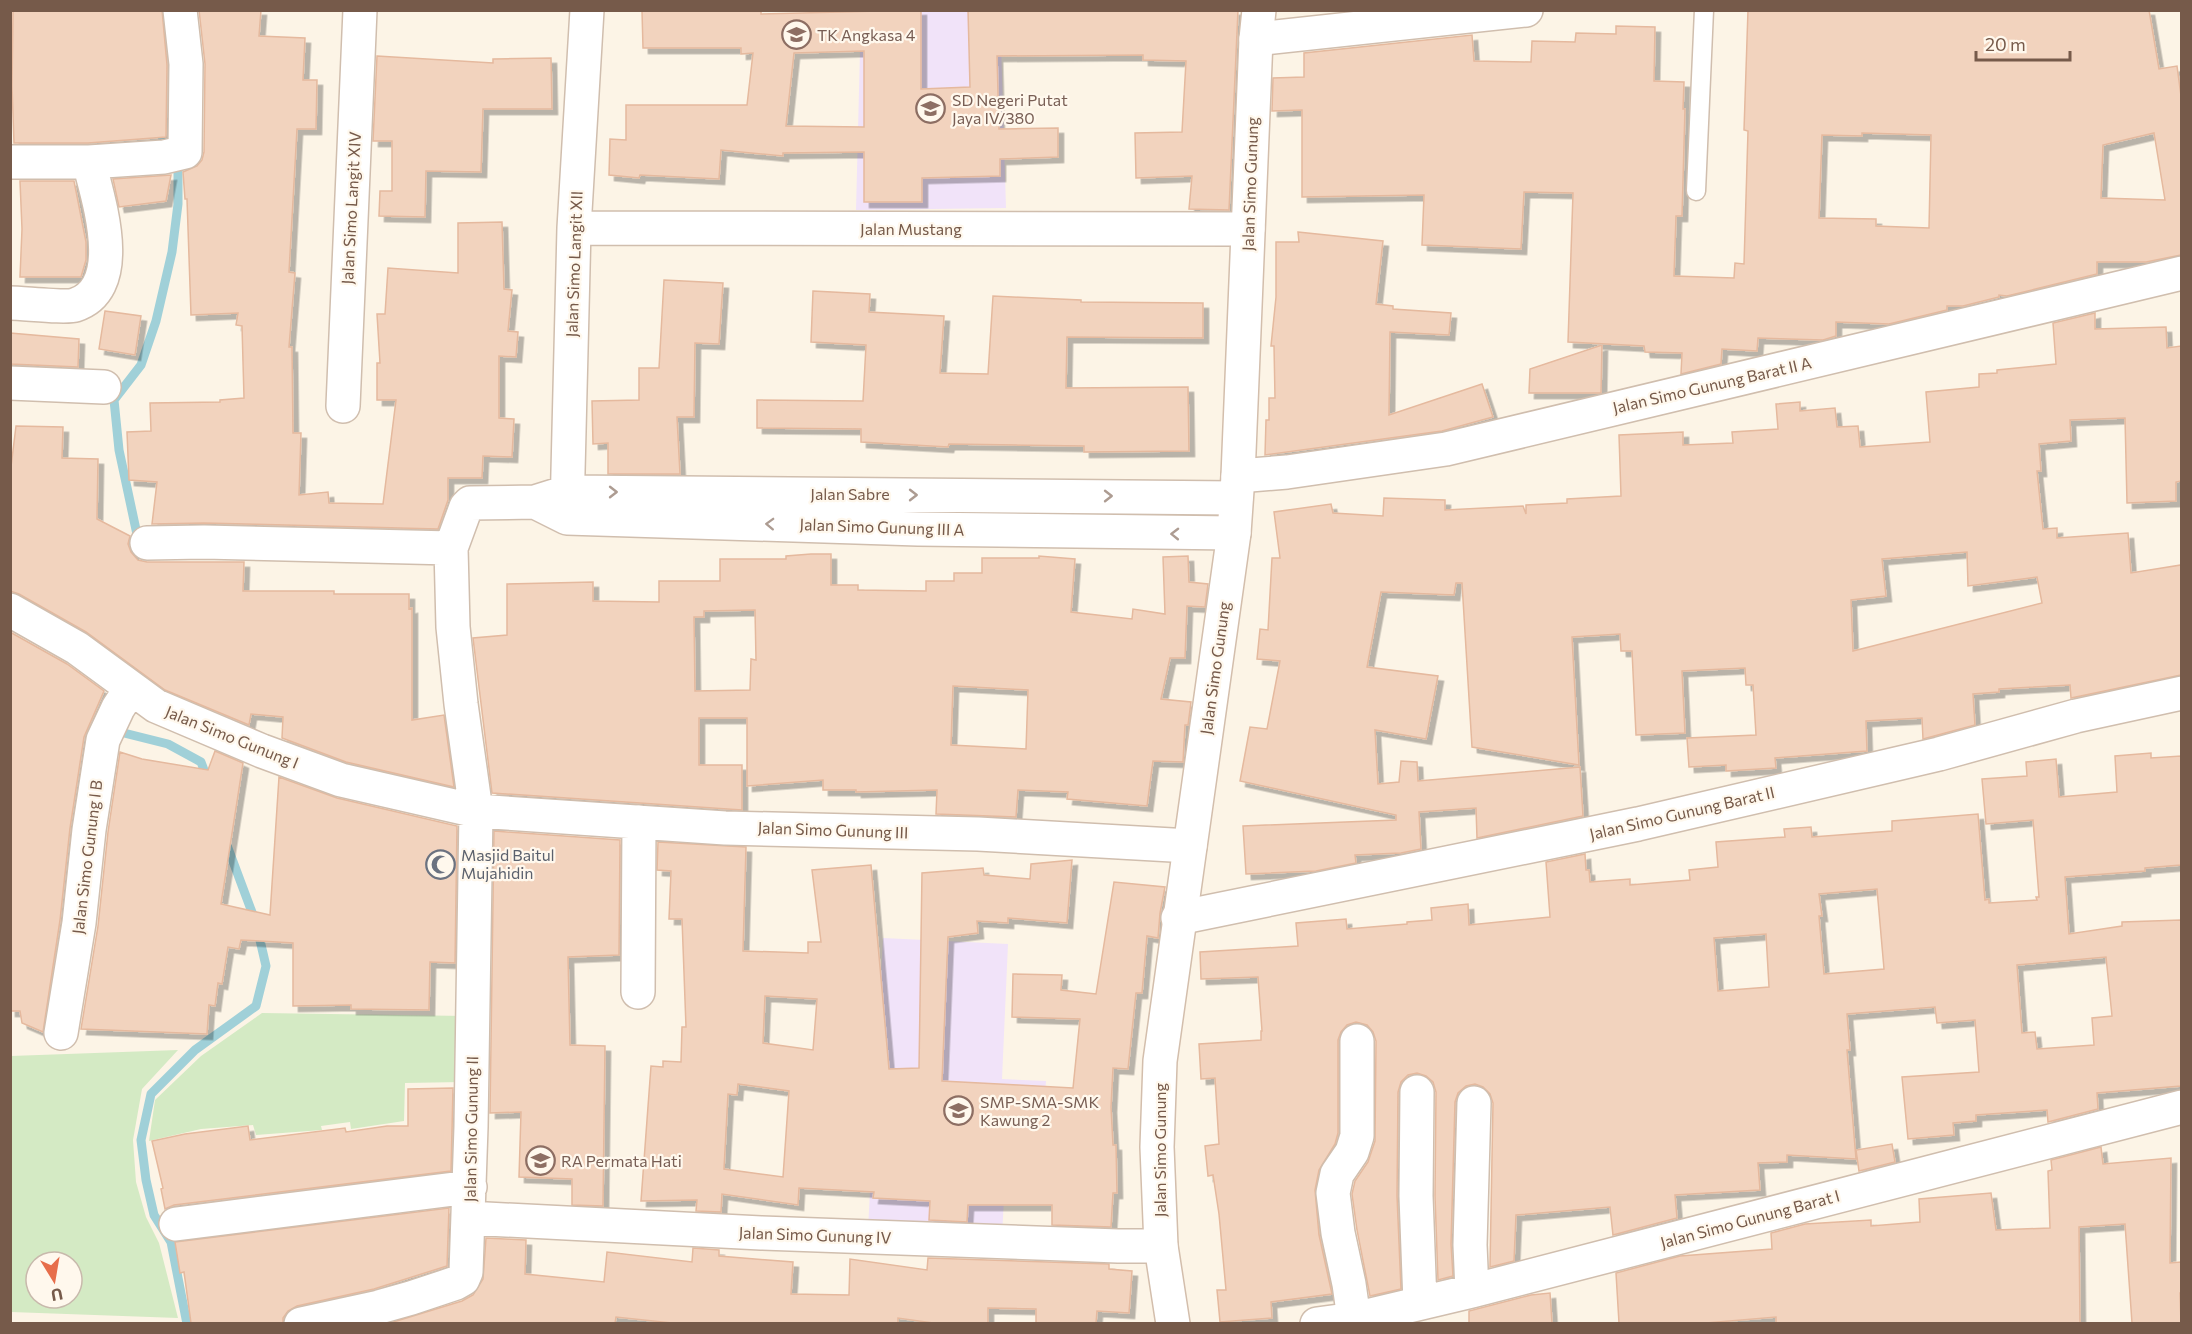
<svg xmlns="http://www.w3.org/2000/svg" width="2192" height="1334" viewBox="0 0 2192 1334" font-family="Commissioner,sans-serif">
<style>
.education{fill:#f1e3f9}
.green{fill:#d4eac4;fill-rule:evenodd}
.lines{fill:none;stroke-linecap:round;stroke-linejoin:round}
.stream{stroke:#a0d0d8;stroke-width:9}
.building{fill:#f2d3be;stroke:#e5b99e;stroke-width:1.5;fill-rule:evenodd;filter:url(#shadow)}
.service-casing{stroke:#d0beae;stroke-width:21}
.minor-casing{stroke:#d0beae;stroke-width:36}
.secondary-casing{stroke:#d3beac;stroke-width:36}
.service{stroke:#fff;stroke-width:18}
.minor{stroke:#fff;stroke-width:33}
.secondary{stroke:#fff;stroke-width:33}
.oneway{stroke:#ad9c92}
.labels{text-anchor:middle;stroke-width:4.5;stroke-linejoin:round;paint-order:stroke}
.education-label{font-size:16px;fill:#785e54;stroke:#fff8ed;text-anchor:start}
.street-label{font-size:16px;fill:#765a4a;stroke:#fff8ed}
.worship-label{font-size:16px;fill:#5b616d;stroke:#fff8ed;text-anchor:start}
</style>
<defs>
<filter id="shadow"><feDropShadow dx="5.5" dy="5.5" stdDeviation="0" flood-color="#0004"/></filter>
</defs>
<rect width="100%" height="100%" fill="#fcf4e6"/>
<!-- education -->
<path class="education" d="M861 11H1000L1006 208 856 210Z
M883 938 1008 944 1002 1079 1046 1081 1042 1143 1007 1142 1002 1236 868 1230Z"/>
<!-- green -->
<path class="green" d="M262 1013 466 1016 462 1082 405 1083 404 1121 351 1129 350 1122 321 1126 322 1130 256 1135 253 1125 201 1129 149 1141 155 1100 201 1056Z
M178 1050 142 1089 133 1140 136 1182 146 1217 159 1243 178 1318 11 1312V1056ZM36 1262H72V1298H36Z"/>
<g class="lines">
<!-- stream -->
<path class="stream" d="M133 567 138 539 119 450 114 400 141 365 156 321 172 252 178 204V165L169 152 158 128
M117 725 120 732 168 744 201 762 208 781
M187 1324 171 1242 154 1215 146 1180 141 1140 151 1094 195 1050 256 1006 266 966 256 923 225 840"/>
</g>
<!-- building -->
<path class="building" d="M13 10H162L167 65 166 137 88 143H14L12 86Z
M199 10H261L259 36 305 38 303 80H317L316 129H297L289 272 295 273 289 347H292L293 433H301L299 495 328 492 329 503 383 504 396 400H377V363H380L377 314H385L388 268 458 273V223L502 222 504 289 512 290 508 331 518 332 516 357 499 356V418L514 419 512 457 483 456 482 478H448V500L438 529 204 523 152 524 157 482 129 480 127 432 151 431 150 403 220 402V400L244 398 242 326 236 325 238 313 191 315 187 199H185L183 172 197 166 202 160 204 152 205 64Z
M761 10V14L921 10V89L970 87 968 10H1238L1229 210 1189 209 1192 176 1136 178 1135 133 1182 132 1186 61 1143 60V55L997 56 999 129 1058 128V157L1000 159V176L922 178V202H864V152L783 153V156L721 150 719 179 640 175 639 178 609 175 610 139 626 140V105H747L753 53 741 54V48H643L642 11ZM864 51V127L786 126 794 53Z
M1748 10H2149L2159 69 2177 66 2181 96V255L2146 262H2097V274L2007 296 1999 295V297L1963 306H1947V310L1889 324 1836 322V336L1823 340 1758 338 1757 351 1722 349 1721 364 1681 374 1682 353 1645 352 1644 346 1568 342 1573 193 1524 192 1521 249 1422 245 1424 195 1302 197V110L1272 111 1273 78 1304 77V53L1472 35 1474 61 1531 62 1532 41 1575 42 1576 33 1616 34V26L1655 27 1654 81 1684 82 1683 109H1685L1682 216H1676L1674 276 1734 278 1735 263 1744 264 1748 131 1744 130ZM1862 133 1931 135 1929 228 1876 226V219L1819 218 1822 135 1862 136ZM2154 133 2165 200 2101 198 2103 145Z
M377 56 493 63V59L551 58 552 109H483L481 172 426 171 425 217 379 216 380 191H392V141H373Z
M171 175 166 201 119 207 113 179Z
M20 181H74L86 242V260L81 277H20L22 229Z
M1298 232 1383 241 1376 304 1393 306V309L1451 313 1449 335 1390 332 1389 415 1482 384 1493 417 1442 431 1265 455 1266 420H1269V398H1275L1274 346H1271L1276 297V242H1299Z
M664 280 723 283 719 344 695 343 694 417H677L680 474H608V443L593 444 592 401 639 400V368H659Z
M813 291 870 294 869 312 944 316 940 373 988 374 993 296 1081 300V302L1203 303V338L1067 337 1066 388 1188 387 1189 451 1084 452V446L949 444 948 447 861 442V429L757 428V400L863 401 866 345 811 342Z
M105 311 141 316 135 355 99 349Z
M2095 313V329L2166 327 2167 348 2181 346V481L2176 482V501L2127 503 2125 418 2070 420 2071 441 2039 444 2041 471H2037L2043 529 2057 528V538L2128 533 2131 573 2181 565V675L2071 698 2070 685 1999 689V692L1973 694 1975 725 1923 739 1922 718 1866 721 1867 751 1775 758 1776 768 1726 771V765L1689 767 1687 738 1756 735 1753 685H1746L1745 668 1682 671 1685 733 1636 735 1632 651H1621L1620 634 1572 637 1579 765 1472 747 1462 583H1456L1454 595 1381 592 1367 667 1438 676 1426 739 1375 730 1378 784 1399 782 1401 761 1417 762 1418 781 1580 767 1583 816 1477 838 1476 808 1419 812 1421 849 1401 853 1355 855 1356 863 1316 871 1246 874 1243 826 1396 820V815L1240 781 1250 727 1267 729 1280 661 1257 659 1260 629 1268 630 1272 558H1280L1274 512 1331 504 1333 513 1383 516 1384 498 1445 500V510L1523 506 1526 514V505L1567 503V499L1621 496 1619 435 1683 432V445L1733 443 1732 432 1778 429 1776 404 1800 402V411L1835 408 1837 427 1858 426 1860 447 1930 442 1926 392 1979 387V374L1997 373V370L2056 364 2053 323ZM1967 552 1968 586 2037 577 2042 603 1853 651 1851 600 1886 596 1882 559Z
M10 333 79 339 78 367 10 364Z
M1602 345 1601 393H1529L1530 369Z
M16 426 63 427 62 458 98 459 97 519 130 536 128 544 131 552 138 560 147 562H244L243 591H334V594H409V609L412 608V720L444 715 454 787 346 762 282 738 283 717 251 714 249 725 165 690 86 632 19 594 10 591V475Z
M811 554H831V585H858V590L926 591V581H954V573H982V558H1039V556L1075 559 1071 612 1132 619 1133 609 1165 614 1163 557 1188 556 1189 582 1208 584 1205 607 1187 606 1185 658H1170L1161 699 1191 702 1188 725H1185L1183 762 1153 761 1147 806 1067 799 1068 792 1018 790 1016 817 936 814 937 790 856 792V790H823V780L747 786V718H699V765H742V810L492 793 473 638 507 635V584L593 582V601L659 602V581H720V559H786V556ZM755 610 756 660 751 659 750 690 695 691 694 617H704V611ZM953 686 1028 690 1026 749 951 745Z
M10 632 67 664 104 691 84 737 70 828 60 920 43 1032 22 1023 20 1011H10Z
M215 751 243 763 221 904 270 915 279 777 337 798 457 826 455 963 430 962 429 1010 351 1009V1005L293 1006V943L241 940 239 949 228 947 222 984 218 983 215 1006 209 1005 207 1034 81 1029 98 926 108 832 120 752 142 759 208 770Z
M2151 753V758L2181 756V865L2145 868V871L2065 877 2069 934 2122 926V922L2181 920V1086L2097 1093 2098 1109 2048 1122 2047 1110 1976 1115V1121L1953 1123 1954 1135 1908 1139 1902 1077 1979 1072 1975 1020 1937 1023 1935 1007 1847 1014 1850 1050H1847L1856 1159 1787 1155V1162L1758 1163 1760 1190 1675 1195 1677 1218 1613 1235 1610 1207 1516 1215 1514 1261 1490 1267 1493 1103 1490 1094 1483 1087 1475 1084 1466 1086 1458 1093 1455 1102 1451 1244 1453 1276 1438 1280 1435 1196 1436 1092 1433 1082 1426 1076 1417 1073 1408 1075 1401 1082 1398 1092 1397 1196 1401 1289 1370 1296 1357 1230 1352 1194 1355 1181 1368 1162 1375 1141 1376 1041 1373 1032 1367 1025 1356 1022 1347 1025 1341 1032 1338 1040V1133L1335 1144 1319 1170 1315 1190 1319 1235 1332 1294 1271 1302 1272 1318 1220 1322 1217 1290H1226L1219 1214 1213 1175 1208 1176 1205 1146 1219 1144 1215 1078 1201 1079 1199 1044 1261 1040V1031H1262L1258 977 1201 979 1200 952 1298 946 1296 923 1346 919 1347 929 1407 924V922L1432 920 1431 908 1468 904 1469 925 1550 917 1546 862 1585 854 1586 870H1589L1590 882 1630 879V885L1690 880 1689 870 1718 867 1716 842 1785 837 1784 829 1811 827 1812 837 1892 831V821L1978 814 1985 900 1989 899V903L2037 900 2036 897H2039L2033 820 1986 824 1982 779 2027 776 2026 762 2056 759 2059 797 2117 792 2115 756ZM1877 889 1884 969 1824 974 1819 916H1822L1819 894ZM1766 934 1769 987 1718 991 1714 938ZM2106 957 2112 1016 2092 1018 2094 1045 2037 1049 2035 1032 2022 1033 2017 965Z
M494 831 620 840 619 955 568 957 570 1045 605 1046 603 1206 572 1205V1179L519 1177 521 1112 490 1113Z
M658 842 746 847 743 951 808 953V942H821L812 870 871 865 889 1069 919 1068 922 873 983 868 984 875 1030 879 1031 864 1072 860 1067 923 1008 918V923L977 921 978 933 948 937 942 1081 1073 1088 1080 1019 1012 1017 1013 974 1062 975 1061 990 1096 994 1114 882 1165 887 1160 913 1158 938 1147 936 1142 993H1136L1128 1069 1113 1068 1111 1107 1113 1145H1116L1117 1193H1113L1111 1227 1052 1225V1205H968L967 1222 929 1220 930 1201 873 1198 874 1192 799 1188 798 1205 722 1194 721 1212 696 1211 697 1200 641 1201 651 1066 663 1067V1061L681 1062 682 1027H686L682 919H669L671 871 657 870ZM765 996 817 999 813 1050 763 1043ZM738 1084 789 1091 783 1177 724 1169 728 1094 737 1095Z
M453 1088 451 1171 174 1205 165 1209 161 1189 163 1188 152 1141 185 1134 248 1126 250 1140 345 1128 346 1132 387 1126H408V1089Z
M1892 1144 1895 1162 1859 1171 1856 1150Z
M2101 1147 2103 1164 2171 1158 2170 1263 2181 1262V1293H2180L2181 1323H2132L2125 1224 2079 1227 2080 1323H1776V1317L1706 1323H1619L1616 1273 1680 1256 1772 1249 1771 1233 1805 1224 1871 1220V1226L1920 1222 1919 1199 1991 1193 1996 1230 2050 1228 2048 1171 2052 1170 2051 1160Z
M449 1208 447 1266 374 1289 297 1306 288 1311 283 1318V1323H191L184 1272 180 1273 175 1242Z
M486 1238 526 1240 525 1274 604 1282 607 1252 692 1262 693 1248 719 1250V1256L793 1262 791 1294 849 1295 850 1259 927 1270 928 1258 1109 1264V1269L1132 1271 1129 1313 1097 1311 1096 1323H1036V1309L988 1308V1323H933L898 1318V1323H672L616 1317 615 1323H390L462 1301 473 1295 483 1279Z
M1550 1293 1552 1323H1469V1311L1531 1295Z"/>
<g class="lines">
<defs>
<path id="service" d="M1696 191 1704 10"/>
<path id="minor" d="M1256 39 1526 10
M10 162H89C98 199 128 288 75 305 66 308 23 303 10 303
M89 162 164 157 185 152 186 64 180 10
M574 228 1248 229
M10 383 104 387
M343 406 360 10
M1238 476 1287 472 1446 449 2182 273
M535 502 567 518 918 529 1234 533
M567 512 574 228 587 10
M147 543 204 542 451 548
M10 610 77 648 156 706 262 751 341 780 476 811 725 828 978 834 1190 846
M1178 918 1638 824 1939 754 2076 716 2182 693
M638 992 639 822
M61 1033 79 923 89 830 103 740 118 708 131 688
M1417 1092 1416 1196 1420 1303
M468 1218 761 1233 1118 1246H1161
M176 1224 470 1187
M1472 1291 1470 1245 1474 1103
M1354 1319 1349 1284 1338 1233 1333 1193 1337 1174 1352 1152 1357 1136V1041
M301 1324 379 1307 411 1298 456 1283 463 1279 466 1272 471 1127 476 811 461 704 453 627 451 548 466 507 470 503 535 502 567 492 1236 498
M1317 1324 1354 1319 1472 1291 2182 1107"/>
<path id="secondary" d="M1173 1324 1161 1246 1157 1147 1160 1061 1234 533 1238 476 1256 39 1259 10"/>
</defs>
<!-- service casing -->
<use href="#service" class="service-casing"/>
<!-- minor casing -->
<use href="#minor" class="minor-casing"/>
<!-- secondary casing -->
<use href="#secondary" class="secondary-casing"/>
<!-- service -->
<use href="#service" class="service"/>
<!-- minor -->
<use href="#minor" class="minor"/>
<!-- secondary -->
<use href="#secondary" class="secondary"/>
</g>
<!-- one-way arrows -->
<defs><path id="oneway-chevron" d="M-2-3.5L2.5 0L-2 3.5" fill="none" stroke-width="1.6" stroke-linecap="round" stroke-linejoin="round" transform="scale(1.5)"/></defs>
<g class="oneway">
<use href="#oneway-chevron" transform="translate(613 492)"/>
<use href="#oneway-chevron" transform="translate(913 495)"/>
<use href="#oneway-chevron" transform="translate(1108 496)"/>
<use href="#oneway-chevron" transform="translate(770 524) rotate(-178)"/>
<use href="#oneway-chevron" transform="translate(1175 534) rotate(-179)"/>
</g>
<!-- icons -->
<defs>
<symbol id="school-ring" viewBox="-11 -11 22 22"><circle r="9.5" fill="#fff8ed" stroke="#8d6e63" stroke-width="1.5"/><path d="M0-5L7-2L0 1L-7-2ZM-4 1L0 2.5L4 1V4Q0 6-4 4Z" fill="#8d6e63"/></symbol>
<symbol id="mosque-ring" viewBox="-11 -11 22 22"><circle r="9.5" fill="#fff8ed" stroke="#6b7280" stroke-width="1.5"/><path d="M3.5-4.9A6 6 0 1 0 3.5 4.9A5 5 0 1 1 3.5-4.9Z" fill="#6b7280"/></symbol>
</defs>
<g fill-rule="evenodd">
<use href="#school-ring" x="780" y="18" width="33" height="33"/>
<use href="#school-ring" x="914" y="92" width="33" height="33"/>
<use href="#mosque-ring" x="424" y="848" width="33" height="33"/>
<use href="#school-ring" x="942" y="1094" width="33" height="33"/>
<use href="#school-ring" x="524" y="1144" width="33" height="33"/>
</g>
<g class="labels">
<!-- education labels -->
<g class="education-label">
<text x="817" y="41">TK Angkasa 4</text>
<text x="952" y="106">SD Negeri Putat<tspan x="952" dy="18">Jaya IV/380</tspan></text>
<text x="980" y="1108">SMP-SMA-SMK<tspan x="980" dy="18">Kawung 2</tspan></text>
<text x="561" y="1167">RA Permata Hati</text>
</g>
<!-- street labels -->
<g class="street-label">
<text transform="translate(1250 184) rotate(-88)" y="6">Jalan Simo Gunung</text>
<text transform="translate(351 208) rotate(-87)" y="6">Jalan Simo Langit XIV</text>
<text x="911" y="235">Jalan Mustang</text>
<text transform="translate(574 264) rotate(-88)" y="6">Jalan Simo Langit XII</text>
<text transform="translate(1712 385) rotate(-13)" y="6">Jalan Simo Gunung Barat II A</text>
<text x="850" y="500">Jalan Sabre</text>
<text transform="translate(882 527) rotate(2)" y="6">Jalan Simo Gunung III A</text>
<text transform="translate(1215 668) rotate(-82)" y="6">Jalan Simo Gunung</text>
<text transform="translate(232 737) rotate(22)" y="6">Jalan Simo Gunung I</text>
<text transform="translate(1682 813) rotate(-13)" y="6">Jalan Simo Gunung Barat II</text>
<text transform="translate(833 830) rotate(2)" y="6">Jalan Simo Gunung III</text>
<text transform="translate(87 857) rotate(-83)" y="6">Jalan Simo Gunung I B</text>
<text transform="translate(471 1129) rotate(-89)" y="6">Jalan Simo Gunung II</text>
<text transform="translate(1160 1150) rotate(-90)" y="6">Jalan Simo Gunung</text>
<text transform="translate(1750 1219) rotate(-15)" y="6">Jalan Simo Gunung Barat I</text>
<text transform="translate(815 1235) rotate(2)" y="6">Jalan Simo Gunung IV</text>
</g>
<!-- worship labels -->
<g class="worship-label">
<text x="461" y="861">Masjid Baitul<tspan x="461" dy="18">Mujahidin</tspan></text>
</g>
</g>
<!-- border -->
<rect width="2192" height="1334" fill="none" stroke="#765a4a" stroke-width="24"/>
<!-- north arrow -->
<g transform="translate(54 1280) rotate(169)"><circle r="28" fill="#fff8ed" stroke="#c8b9ac" stroke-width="1.5"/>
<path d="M0-4.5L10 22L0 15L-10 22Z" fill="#e76e4b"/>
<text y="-9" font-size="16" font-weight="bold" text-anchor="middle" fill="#765a4a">U</text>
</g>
<!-- scale -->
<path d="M1976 51v9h94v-9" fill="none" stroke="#765a4a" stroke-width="3"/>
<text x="1985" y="51" font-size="18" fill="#765a4a" stroke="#fff8ed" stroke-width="4.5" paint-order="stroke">20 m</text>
</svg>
